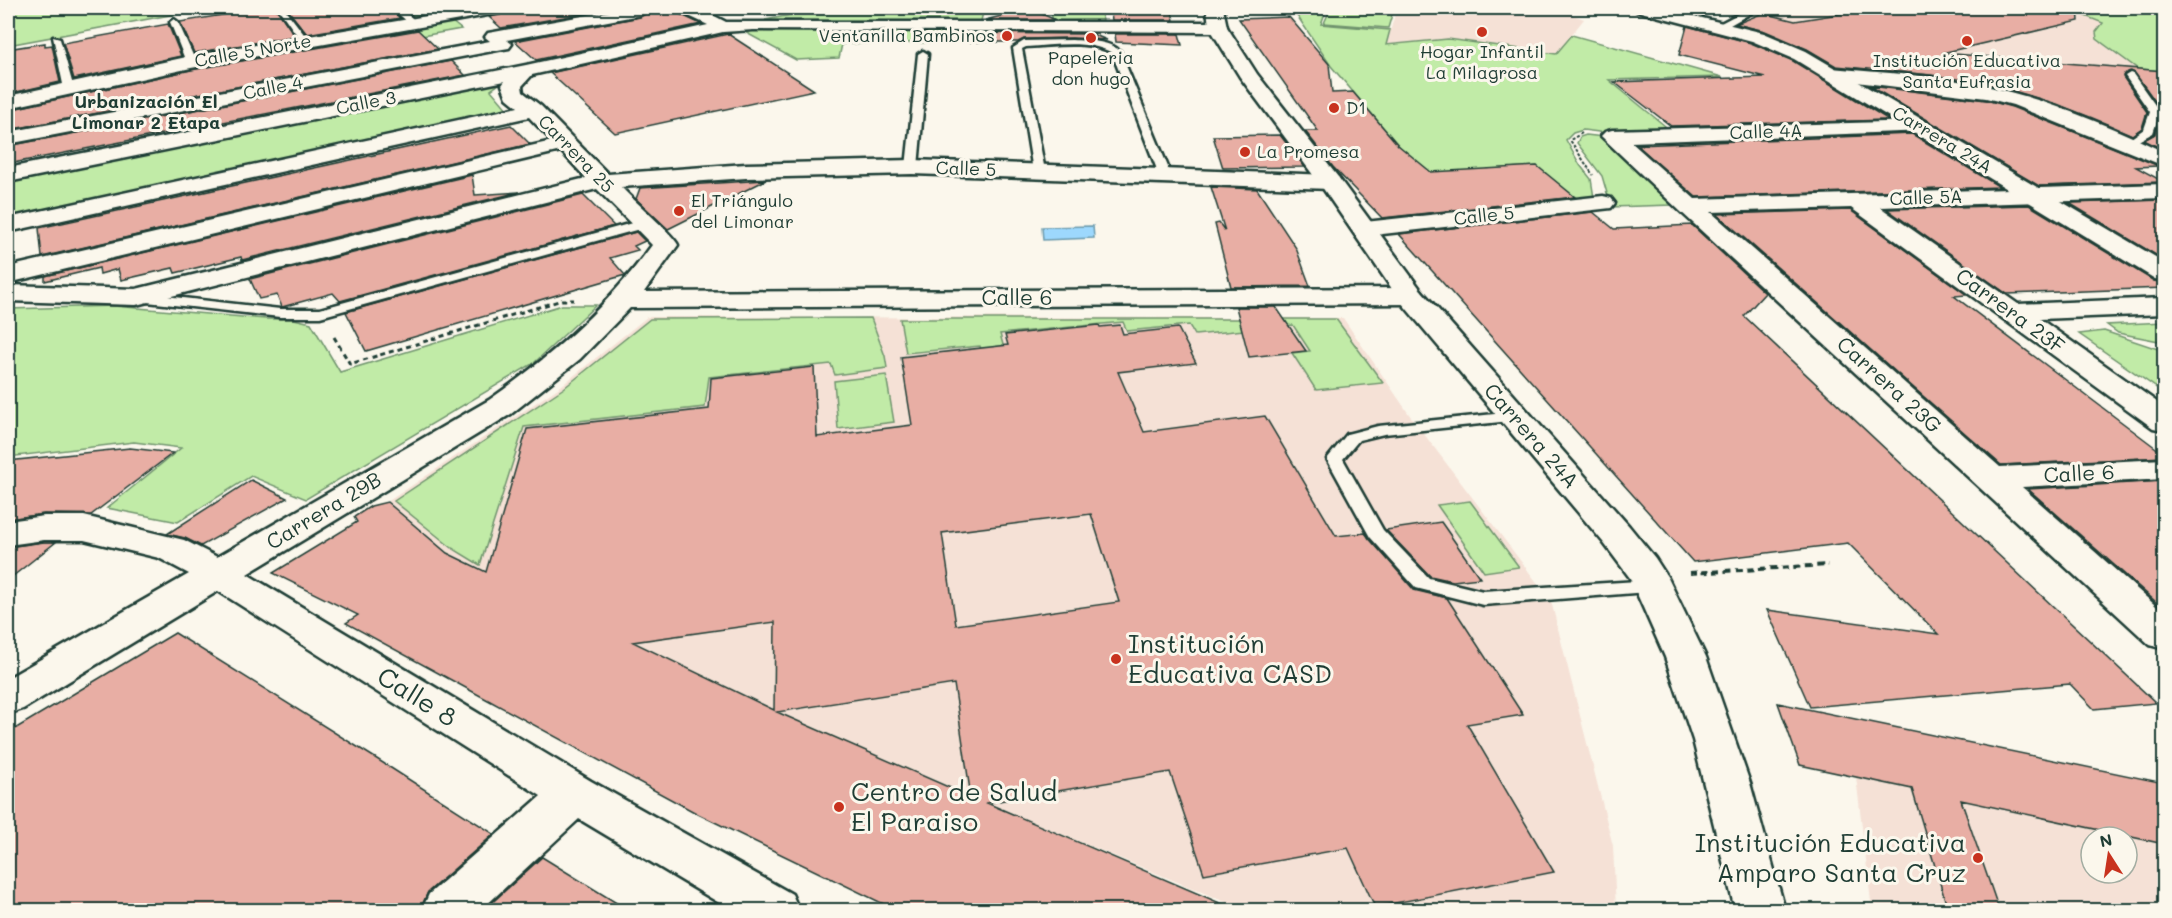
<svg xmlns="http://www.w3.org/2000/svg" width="2172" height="918" viewBox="0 0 2172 918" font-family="Mali,sans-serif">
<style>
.built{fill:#f5e1d6;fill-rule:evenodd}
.green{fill:#c1eba7;stroke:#70946e;stroke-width:1.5}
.water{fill:#9dd8fd;stroke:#6b9aad;stroke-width:1.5}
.building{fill:#e8aea4;stroke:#1f3d34;stroke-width:1.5;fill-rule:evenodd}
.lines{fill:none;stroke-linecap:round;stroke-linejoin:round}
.service-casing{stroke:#1f3d34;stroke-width:5}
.minor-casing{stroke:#1f3d34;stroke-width:5}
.tertiary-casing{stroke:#1f3d34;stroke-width:5}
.path-far2{stroke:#1f3d34;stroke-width:2;stroke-dasharray:3 2;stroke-linecap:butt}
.path-far1{stroke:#1f3d34;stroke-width:3;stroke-dasharray:5 4;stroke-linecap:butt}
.path{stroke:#1f3d34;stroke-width:4;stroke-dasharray:7 4.5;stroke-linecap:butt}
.service{fill:#fbf7ec;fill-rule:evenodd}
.minor{fill:#fbf7ec;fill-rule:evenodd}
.tertiary{fill:#fbf7ec;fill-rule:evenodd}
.poi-dot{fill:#c8321e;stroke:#fbf7ec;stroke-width:2}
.labels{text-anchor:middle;stroke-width:6;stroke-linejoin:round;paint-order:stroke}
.far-poi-label{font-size:18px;fill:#1f3d34;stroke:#fbf7ec}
.far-street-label{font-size:18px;fill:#1f3d34;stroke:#fbf7ec}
.far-neighbourhood-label{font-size:18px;font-weight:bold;fill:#1f3d34;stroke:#fbf7ec}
.street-label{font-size:21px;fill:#1f3d34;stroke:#fbf7ec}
.near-poi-label{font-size:26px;fill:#1f3d34;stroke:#fbf7ec;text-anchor:start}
.near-street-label{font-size:26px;fill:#1f3d34;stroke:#fbf7ec}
</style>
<rect width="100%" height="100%" fill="#fbf7ec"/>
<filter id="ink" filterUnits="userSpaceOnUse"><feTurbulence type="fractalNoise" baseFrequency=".0167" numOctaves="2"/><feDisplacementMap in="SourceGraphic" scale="12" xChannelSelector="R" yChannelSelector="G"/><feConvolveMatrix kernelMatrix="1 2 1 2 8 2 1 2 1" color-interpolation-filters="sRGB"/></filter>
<g filter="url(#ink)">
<!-- built -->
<path class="built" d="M1397 8H1555L1584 19 1556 54 1448 39 1386 45Z
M1700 8H2065L2104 23 2101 28 2107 47 2138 69 2117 74 1897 50Z
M647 317 1343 318 1411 417 1551 601 1613 846 1616 910H1245L979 800 787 717 447 553 387 502 561 386Z
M1856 777 2164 844V910H1872ZM2091 837H2127V873H2091Z"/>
<!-- green -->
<path class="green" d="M8 8H208L8 45Z
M404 8H484L416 19Z
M826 8H984L981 21 765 20Z
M1050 8H1099L1103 20 1053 21Z
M1285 8H1327L1321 24 1390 30 1386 45 1448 39 1556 54 1572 35 1722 77 1609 80 1670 130 1607 133 1583 130 1573 133 1566 140 1580 165 1591 179 1594 198 1551 202 1537 166 1423 174 1331 66 1298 17Z
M1331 8H1394L1388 28 1324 23Z
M2065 8H2164V71L2138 69 2097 39 2096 32 2103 23Z
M451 21 461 29 215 73 210 63Z
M761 29 971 30 970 42 842 44 839 58 796 60 741 30Z
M506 79 491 90 508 110 8 219V179Z
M1586 135 1604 137 1672 205 1611 207 1602 176 1577 143 1580 137Z
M562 305H596L534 363 306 499 251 476 178 522 107 508 181 448 134 442 8 457V309L114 306 266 319H294L311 323 340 372Z
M871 318 885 356 887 368 835 375 831 364 709 377 705 407 524 427 480 565 452 548 394 501 564 388 650 319Z
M900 319H1336L1383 383 1316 390 1292 353 1310 351 1293 325 1195 335 1189 325 1127 331 1123 322 1000 334 1020 406 997 408 980 346 906 353Z
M2164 322V342L2118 333 2107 325Z
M2104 331 2164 351V393L2079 334Z
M886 375 894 422 838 429 834 381Z
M1470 501 1519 567 1484 572 1437 505Z"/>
<!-- water -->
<path class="water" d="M1093 226 1094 238 1043 240 1042 227Z"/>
<!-- building -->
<path class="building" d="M264 8H276L295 36 194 53 180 22Z
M286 8H390L400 18 307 34Z
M509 8H617L501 28 489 17 500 15Z
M649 8H674L677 13 701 24 536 60 515 41 640 17 649 12Z
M1110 8H1171L1174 20H1112Z
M1876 8H2078L2079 21 1942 53 2164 71V150L2144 140 2155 134 2162 111 2135 73 2131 71 2124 74 2123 77 2147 112 2142 128 2132 135 2057 104 1991 85 1931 75 1836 66 1807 49 1765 31 1736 24 1763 13 1795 21Z
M1030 9 1056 20H985Z
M1289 17 1329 64 1332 93 1353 92 1398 145 1431 172 1537 166 1575 197 1382 218 1333 167 1305 131H1318L1239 19Z
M168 24 181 56 74 79 63 43Z
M1687 26 1751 43 1793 61 1889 120 1671 126 1614 82 1765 77 1679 55Z
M418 30 438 49 8 130V110L191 70Z
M947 33 1092 34 1107 40 1072 38 1024 39 1018 42H948Z
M728 34 814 90 615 133 550 73Z
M1115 34H1179L1182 45 1116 42Z
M45 43V46L52 45 60 82 8 94V49Z
M451 61 465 75 8 164V146Z
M1870 86 1986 100 2012 107 2159 166 2136 167 2164 182 2039 186Z
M511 125 530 144 42 257 39 228Z
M1912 134 2000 187 1696 197 1637 145Z
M1280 135 1305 167 1223 168 1213 136Z
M472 175 475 195 519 192 242 260 241 257 175 273 173 268 121 280 118 269 100 274 99 268 45 281V276Z
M766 180 668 229 636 199 640 188Z
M1211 187 1257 189 1296 248 1310 286 1231 287 1215 224 1219 223 1225 231Z
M583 195 614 226 340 301 333 293 282 307 277 295 259 299 250 279Z
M2164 200V260L2069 203Z
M2029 205 2154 281 2164 283V288L2007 294 1887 209Z
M1850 210 1967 295 1954 296 2164 454V457L2001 465 1717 214Z
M1593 212 1614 229 1692 225 1765 293 1744 316 2156 703 2094 709 2070 684 1810 707 1767 610 1938 634 1848 543 1693 562 1399 234Z
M636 232 645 241 634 246 638 250 610 258 625 275 366 351 346 312Z
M1236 307H1276L1306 351 1249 357Z
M1099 325 1100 327 1120 325 1123 334 1178 328 1196 363 1118 372 1144 432 1265 416 1336 536 1365 533 1414 590 1447 598 1523 715 1467 724 1554 872 1375 907 1348 848 1204 874 1170 772 987 803 1236 910H896L698 814 488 700 346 623 358 615 273 573 357 522 354 517 371 506 387 502 447 553 486 572 527 429 709 409 711 378 814 367 817 437 912 425 901 357 1008 345 1005 335ZM1091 514 1119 602 956 625 942 533ZM775 622 774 710 633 642ZM954 684 971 797 777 712Z
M130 448 173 453 91 515 44 514 8 519V461Z
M251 480 287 498 201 546 185 538 167 534Z
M2164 481V609L2028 489Z
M1441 522 1480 578 1453 581 1430 576 1386 530Z
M44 542H56L8 580V547Z
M175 633 380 761 494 834 428 892 420 910H8V733Z
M1778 703 2164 783V844L1961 800 1999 910H1948L1912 789 1800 765Z
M542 857 628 910H484Z"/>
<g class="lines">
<defs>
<path id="service" d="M278 8H284L310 42 309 44H303Z
M392 8H400L418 23 411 25Z
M710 8H722L699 15 695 13Z
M1730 8H1740L1751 13 1723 29H1717V25L1740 13Z
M174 19 178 22 196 62 194 64 186 62 170 22Z
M53 37 60 39 74 89 72 91 64 89Z
M1072 40C1088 41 1108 40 1120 51L1168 167 1167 178 1163 179 1157 176 1156 167 1112 53C1087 39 1053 46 1026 47L1022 49 1045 171 1039 174 1033 171 1013 48 1024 41Z
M923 51 928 54 918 167 912 170 906 167 918 54Z
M2130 73 2133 74 2160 112 2153 133 2129 146 2124 143 2144 129 2150 112 2125 76Z
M643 220 647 221V227L320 317H280L138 301 131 297 138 293 280 309H320Z
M1514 412 1520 414 1522 417 1520 420 1384 434 1359 440 1343 459 1383 530 1429 578 1483 591 1653 580 1660 581 1662 586 1660 591 1483 605 1416 588 1370 537 1327 459 1347 434 1378 426Z"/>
<path id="minor" d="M474 8H507L499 13 191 68 8 108V96L191 56Z
M627 8H647L648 10 640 15 507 40 512 44 509 48 503 49 8 144V132L490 41 485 37 488 33 494 32Z
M676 8H699L726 22H1218L1224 23 1227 27 1224 31 1218 32 753 30 723 32 532 75 522 86 523 92 541 106 608 174 746 164 912 160 1330 175 1338 177 1341 182 1338 187 1330 189 912 174 746 178 621 187C631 198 675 236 678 245L644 292 1411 288 1421 290 1424 296 1421 302 1411 304 630 308 580 359 511 414 247 574 591 781 792 894 799 910H731L579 819 481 910H422L429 894 541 796 218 591 23 709 8 714V678L189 574 159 558 84 540H44L8 545V521L44 516H84L184 540 217 557 489 400C552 356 607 307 652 245L597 189 136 305 8 301V285L136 289 586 178 561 151 8 283V267L552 141 529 117 8 232V218L518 107 507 98 502 85 505 81 8 182V168L526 65 708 25 678 11Z
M1831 68C1883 73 1938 75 1990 87 2048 100 2111 126 2164 152V166L2013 105 1986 98 1824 78 1822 74 1824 70Z
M1920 121 1927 123 1930 127 1927 131 1631 142 1695 199 2164 184V198L1880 207 2018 304 2164 298V314L2040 319 2164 407V430L2153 428 1851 208 1711 212 2000 467 2164 459V479L2022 487 2164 613V649L2150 645 1680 211 1601 136 1605 132 1612 130Z
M1603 196 1611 198 1615 203 1611 208 1365 236 1356 234 1353 229 1356 224 1365 222Z"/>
<path id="tertiary" d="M1207 8H1223L1227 27 1257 74 1338 177 1421 290 1629 526 1655 558 1668 578 1706 657 1750 783 1785 910H1735L1693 740 1665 657 1630 578 1603 542 1401 302 1322 187 1240 77 1209 27Z
M1635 8H1661L1764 33 1806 51 2164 262V281L2155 279 1794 59 1752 41 1637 11Z"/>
</defs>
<!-- service casing -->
<use href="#service" class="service-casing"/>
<!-- minor casing -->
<use href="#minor" class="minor-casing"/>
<!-- tertiary casing -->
<use href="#tertiary" class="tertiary-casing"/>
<!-- path-far2 -->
<path class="path-far2" d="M1582 133 1570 140 1593 175"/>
<!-- path-far1 -->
<path class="path-far1" d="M334 337 350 364 562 300H574"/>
<!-- path -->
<path class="path" d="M1690 573 1828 565"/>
<!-- service -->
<use href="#service" class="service"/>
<!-- minor -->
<use href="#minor" class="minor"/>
<!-- tertiary -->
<use href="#tertiary" class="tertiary"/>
</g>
</g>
<!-- markers -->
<g class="poi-dot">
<circle cx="1482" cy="32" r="6"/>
<circle cx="1007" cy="36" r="6"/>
<circle cx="1091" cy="38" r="6"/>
<circle cx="1967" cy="41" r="6"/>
<circle cx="1334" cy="108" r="6"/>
<circle cx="1245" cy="152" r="6"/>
<circle cx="679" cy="211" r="6"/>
<circle cx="1116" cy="659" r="6"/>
<circle cx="839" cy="807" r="6"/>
<circle cx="1978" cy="858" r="6"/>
</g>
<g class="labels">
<!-- far-poi labels -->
<g class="far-poi-label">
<text x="995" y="42" text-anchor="end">Ventanilla Bambinos</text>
<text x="1482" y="58">Hogar Infantil<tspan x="1482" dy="21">La Milagrosa</tspan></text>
<text x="1091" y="64">Papeleria<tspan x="1091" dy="21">don hugo</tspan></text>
<text x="1967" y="67">Institución Educativa<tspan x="1967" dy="21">Santa Eufrasia</tspan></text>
<text x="1346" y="114" text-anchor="start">D1</text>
<text x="1257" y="158" text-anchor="start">La Promesa</text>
<text x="691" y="207" text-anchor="start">El Triángulo<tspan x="691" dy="21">del Limonar</tspan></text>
</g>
<!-- far-street labels -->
<g class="far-street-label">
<text transform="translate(253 51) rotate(-10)" y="6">Calle 5 Norte</text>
<text transform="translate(273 88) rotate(-11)" y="6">Calle 4</text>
<text transform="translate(366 103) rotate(-11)" y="6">Calle 3</text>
<text transform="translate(1766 132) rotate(-2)" y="6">Calle 4A</text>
<text transform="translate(1942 140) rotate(31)" y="6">Carrera 24A</text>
<text transform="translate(576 154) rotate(46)" y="6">Carrera 25</text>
<text transform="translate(966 169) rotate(2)" y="6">Calle 5</text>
<text transform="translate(1926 198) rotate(-2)" y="6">Calle 5A</text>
<text transform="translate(1484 216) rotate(-6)" y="6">Calle 5</text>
</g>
<!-- far-neighbourhood labels -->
<g class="far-neighbourhood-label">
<text x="146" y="108">Urbanización El<tspan x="146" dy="21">Limonar 2 Etapa</tspan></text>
</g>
<!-- street labels -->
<g class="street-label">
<text x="1017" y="305">Calle 6</text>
<text transform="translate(2010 311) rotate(36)" y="7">Carrera 23F</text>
<text transform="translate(1889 385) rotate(42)" y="7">Carrera 23G</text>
<text transform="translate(1531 436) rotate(49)" y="7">Carrera 24A</text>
<text transform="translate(2079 474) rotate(-3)" y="7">Calle 6</text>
<text transform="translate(324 511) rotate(-31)" y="7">Carrera 29B</text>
</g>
<!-- near-poi labels -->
<g class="near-poi-label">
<text x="1128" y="653">Institución<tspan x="1128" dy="30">Educativa CASD</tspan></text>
<text x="851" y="801">Centro de Salud<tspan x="851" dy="30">El Paraiso</tspan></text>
<text x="1966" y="852" text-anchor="end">Institución Educativa<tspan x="1966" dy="30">Amparo Santa Cruz</tspan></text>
</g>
<!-- near-street labels -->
<g class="near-street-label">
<text transform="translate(417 697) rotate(32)" y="9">Calle 8</text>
</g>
</g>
<!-- margin -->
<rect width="2172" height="918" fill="none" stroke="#fbf7ec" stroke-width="30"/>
<rect x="15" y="15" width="2142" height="888" fill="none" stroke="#1f3d34" stroke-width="2" filter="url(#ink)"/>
<!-- north arrow -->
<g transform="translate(2109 855) rotate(348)"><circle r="28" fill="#fbf7ec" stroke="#a3ada2" stroke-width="1.5"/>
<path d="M0-4.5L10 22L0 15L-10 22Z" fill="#c8321e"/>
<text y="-9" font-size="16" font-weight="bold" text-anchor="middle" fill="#1f3d34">N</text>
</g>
</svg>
